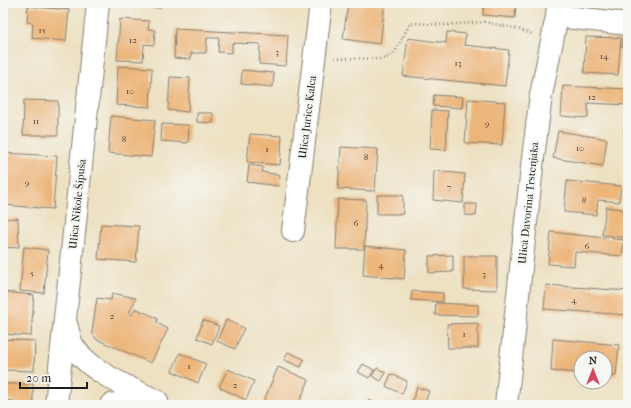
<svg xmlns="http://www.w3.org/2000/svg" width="631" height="408" viewBox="0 0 631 408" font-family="'IM FELL French Canon',serif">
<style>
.building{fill:#ecb57a}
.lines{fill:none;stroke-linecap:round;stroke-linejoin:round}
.minor-casing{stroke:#847e6f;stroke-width:24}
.path{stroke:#847e6f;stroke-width:2.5;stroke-dasharray:1 3;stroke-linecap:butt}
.minor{stroke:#fff;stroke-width:22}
.labels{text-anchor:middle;stroke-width:4;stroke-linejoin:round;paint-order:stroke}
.number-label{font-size:9px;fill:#504234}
.street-label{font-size:11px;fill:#1c1c1c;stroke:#f6f6f2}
</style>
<rect width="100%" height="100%" fill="#f6f6f2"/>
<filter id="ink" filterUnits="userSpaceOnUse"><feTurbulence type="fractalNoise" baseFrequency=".025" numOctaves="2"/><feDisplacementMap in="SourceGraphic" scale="8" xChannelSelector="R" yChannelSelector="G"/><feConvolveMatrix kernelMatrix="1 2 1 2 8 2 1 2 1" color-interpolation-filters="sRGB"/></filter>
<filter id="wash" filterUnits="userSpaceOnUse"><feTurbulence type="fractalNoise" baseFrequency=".012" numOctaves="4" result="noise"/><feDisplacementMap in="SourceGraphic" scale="16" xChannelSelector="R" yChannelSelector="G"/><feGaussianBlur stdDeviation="0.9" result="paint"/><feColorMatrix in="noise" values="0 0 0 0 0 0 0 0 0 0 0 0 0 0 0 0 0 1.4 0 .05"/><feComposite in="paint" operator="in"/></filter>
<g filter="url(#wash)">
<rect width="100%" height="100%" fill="#ede1c2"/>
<g id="blocks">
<!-- building -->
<path class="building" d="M40 3H70L69 8 40 5Z
M128 3H160V8L128 6Z
M348 3H385L380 44 343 39Z
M484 3H516L515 18 483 15Z
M28 6 69 10 66 41 32 38 33 23 27 22Z
M120 19 149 21 148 29 155 30 154 45 144 44 143 61 117 60Z
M175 29 288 35 286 66 259 64 260 44 232 43V53L218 52 219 38H207L206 53H191V59L174 58Z
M623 31H628V47H622Z
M447 32 466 34 464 45 509 50 505 86 403 76 408 38 446 43Z
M586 37 621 38 618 75 584 73Z
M118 66 152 68 150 107 116 105Z
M242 70 274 73 273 87 241 84Z
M170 77 190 78 188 112 168 110Z
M563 86 628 89V105L588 103V118L561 116Z
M434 95 463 97 462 108 433 106Z
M468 99 505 102 502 145 465 143Z
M24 100 58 101V135H23Z
M432 110 448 111 446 150 430 149Z
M197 113H213V123L197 122Z
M111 116 155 120 151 157 108 153Z
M625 116H628V137H624Z
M162 124 189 125 188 143 161 141Z
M558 131 607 139 603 166 553 158Z
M250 134 282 136 280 165 247 162Z
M341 147 378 149 375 191 338 189Z
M3 153 57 156 53 209 3 205Z
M249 165 263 167 262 172 280 175 279 186 247 182Z
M434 171 465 174 463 203 433 200Z
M567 181 621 186 619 202 598 200 596 215 564 212Z
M377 195H403V214H377Z
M338 199 366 200 364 249H336Z
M465 204H477L476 216 465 215Z
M606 207 628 210V238L602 235Z
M18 218 19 247 3 248V219Z
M101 224 139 226 136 262 98 259Z
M551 232 624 240 622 256 575 252 574 266 548 264Z
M365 246 406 250 404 279 363 275Z
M24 247 48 250 44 293 20 291Z
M453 255V272L429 273V256Z
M464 256H497V290L464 289Z
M546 285 628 291V315L544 309Z
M412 291 443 293V302L411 300Z
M3 292 34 295 31 336 3 334Z
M112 293 136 298 129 314 132 315 135 308 157 318V323L168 329 151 363 96 339 92 332 97 298 111 300Z
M436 303 478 305V316L435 315Z
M203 320 219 326 212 344 197 338Z
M226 320 244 328 235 349 217 341Z
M478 323V348H448L447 324Z
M3 339 35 341 34 371 3 370Z
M553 339 619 345 616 376 605 375V358H581V373L551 371Z
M288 352 304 359 301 367 284 360Z
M180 353 206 364 198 383 172 371Z
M363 364 374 370 369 378 358 372Z
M278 367 309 380 298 405H262Z
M377 368 386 373 381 381 372 376Z
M228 369 254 381 246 400 219 387Z
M391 374 407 381 402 394 386 386Z
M3 384H33V405H13V401L3 400Z
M417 387 429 391 424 405H411Z
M368 400 379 405H366Z"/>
</g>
</g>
<g filter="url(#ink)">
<use href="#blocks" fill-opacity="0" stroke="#847e6f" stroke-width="1"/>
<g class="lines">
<defs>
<path id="minor" d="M557 16 628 24
M293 231 321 3
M66 324C68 329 69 336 71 342 84 369 131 389 157 401
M56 405 98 3
M111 405C125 402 139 399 154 401
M506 405 533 158 541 95 557 16 558 3"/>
</defs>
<!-- minor casing -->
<use href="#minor" class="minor-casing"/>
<!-- path -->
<path class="path" d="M335 58 381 59 389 57 395 52 407 29 410 24 415 23 444 25 485 22 514 28 532 34"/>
<!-- minor -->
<use href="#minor" class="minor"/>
</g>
</g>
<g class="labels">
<!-- number labels -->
<g class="number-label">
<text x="42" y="33">15</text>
<text x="133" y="43">12</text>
<text x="277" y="55">3</text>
<text x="604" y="59">14</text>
<text x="458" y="66">13</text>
<text x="130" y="94">10</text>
<text x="592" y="100">12</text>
<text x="36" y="124">11</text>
<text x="487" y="126">9</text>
<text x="124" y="142">8</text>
<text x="580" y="151">10</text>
<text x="267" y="152">1</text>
<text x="366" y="160">8</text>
<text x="27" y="185">9</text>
<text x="449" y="190">7</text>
<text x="584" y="203">8</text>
<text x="356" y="226">6</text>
<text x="587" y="249">6</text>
<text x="381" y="268">4</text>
<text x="32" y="276">5</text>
<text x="484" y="277">3</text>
<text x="574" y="303">4</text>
<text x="112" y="319">2</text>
<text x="464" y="337">1</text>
<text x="189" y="369">1</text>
<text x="235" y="388">2</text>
</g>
<!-- street labels -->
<g class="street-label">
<text transform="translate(307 117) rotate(-83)" y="4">Ulica Jurice Kalca</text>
<text transform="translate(528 203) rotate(-84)" y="4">Ulica Davorina Trstenjaka</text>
<text transform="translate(77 204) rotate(-84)" y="4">Ulica Nikole Šipuša</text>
</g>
</g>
<!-- margin -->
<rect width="631" height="408" fill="none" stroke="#f6f6f2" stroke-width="16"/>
<!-- north arrow -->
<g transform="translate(593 370)"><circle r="19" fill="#f6f6f2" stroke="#9f9f9c"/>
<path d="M0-3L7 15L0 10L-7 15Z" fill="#d1495b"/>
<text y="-6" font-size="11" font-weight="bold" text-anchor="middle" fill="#1c1c1c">N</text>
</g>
<!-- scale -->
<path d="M20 382v6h67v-6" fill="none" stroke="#1c1c1c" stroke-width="2"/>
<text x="26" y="382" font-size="12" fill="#1c1c1c" stroke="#f6f6f2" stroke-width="3" paint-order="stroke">20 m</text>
</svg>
